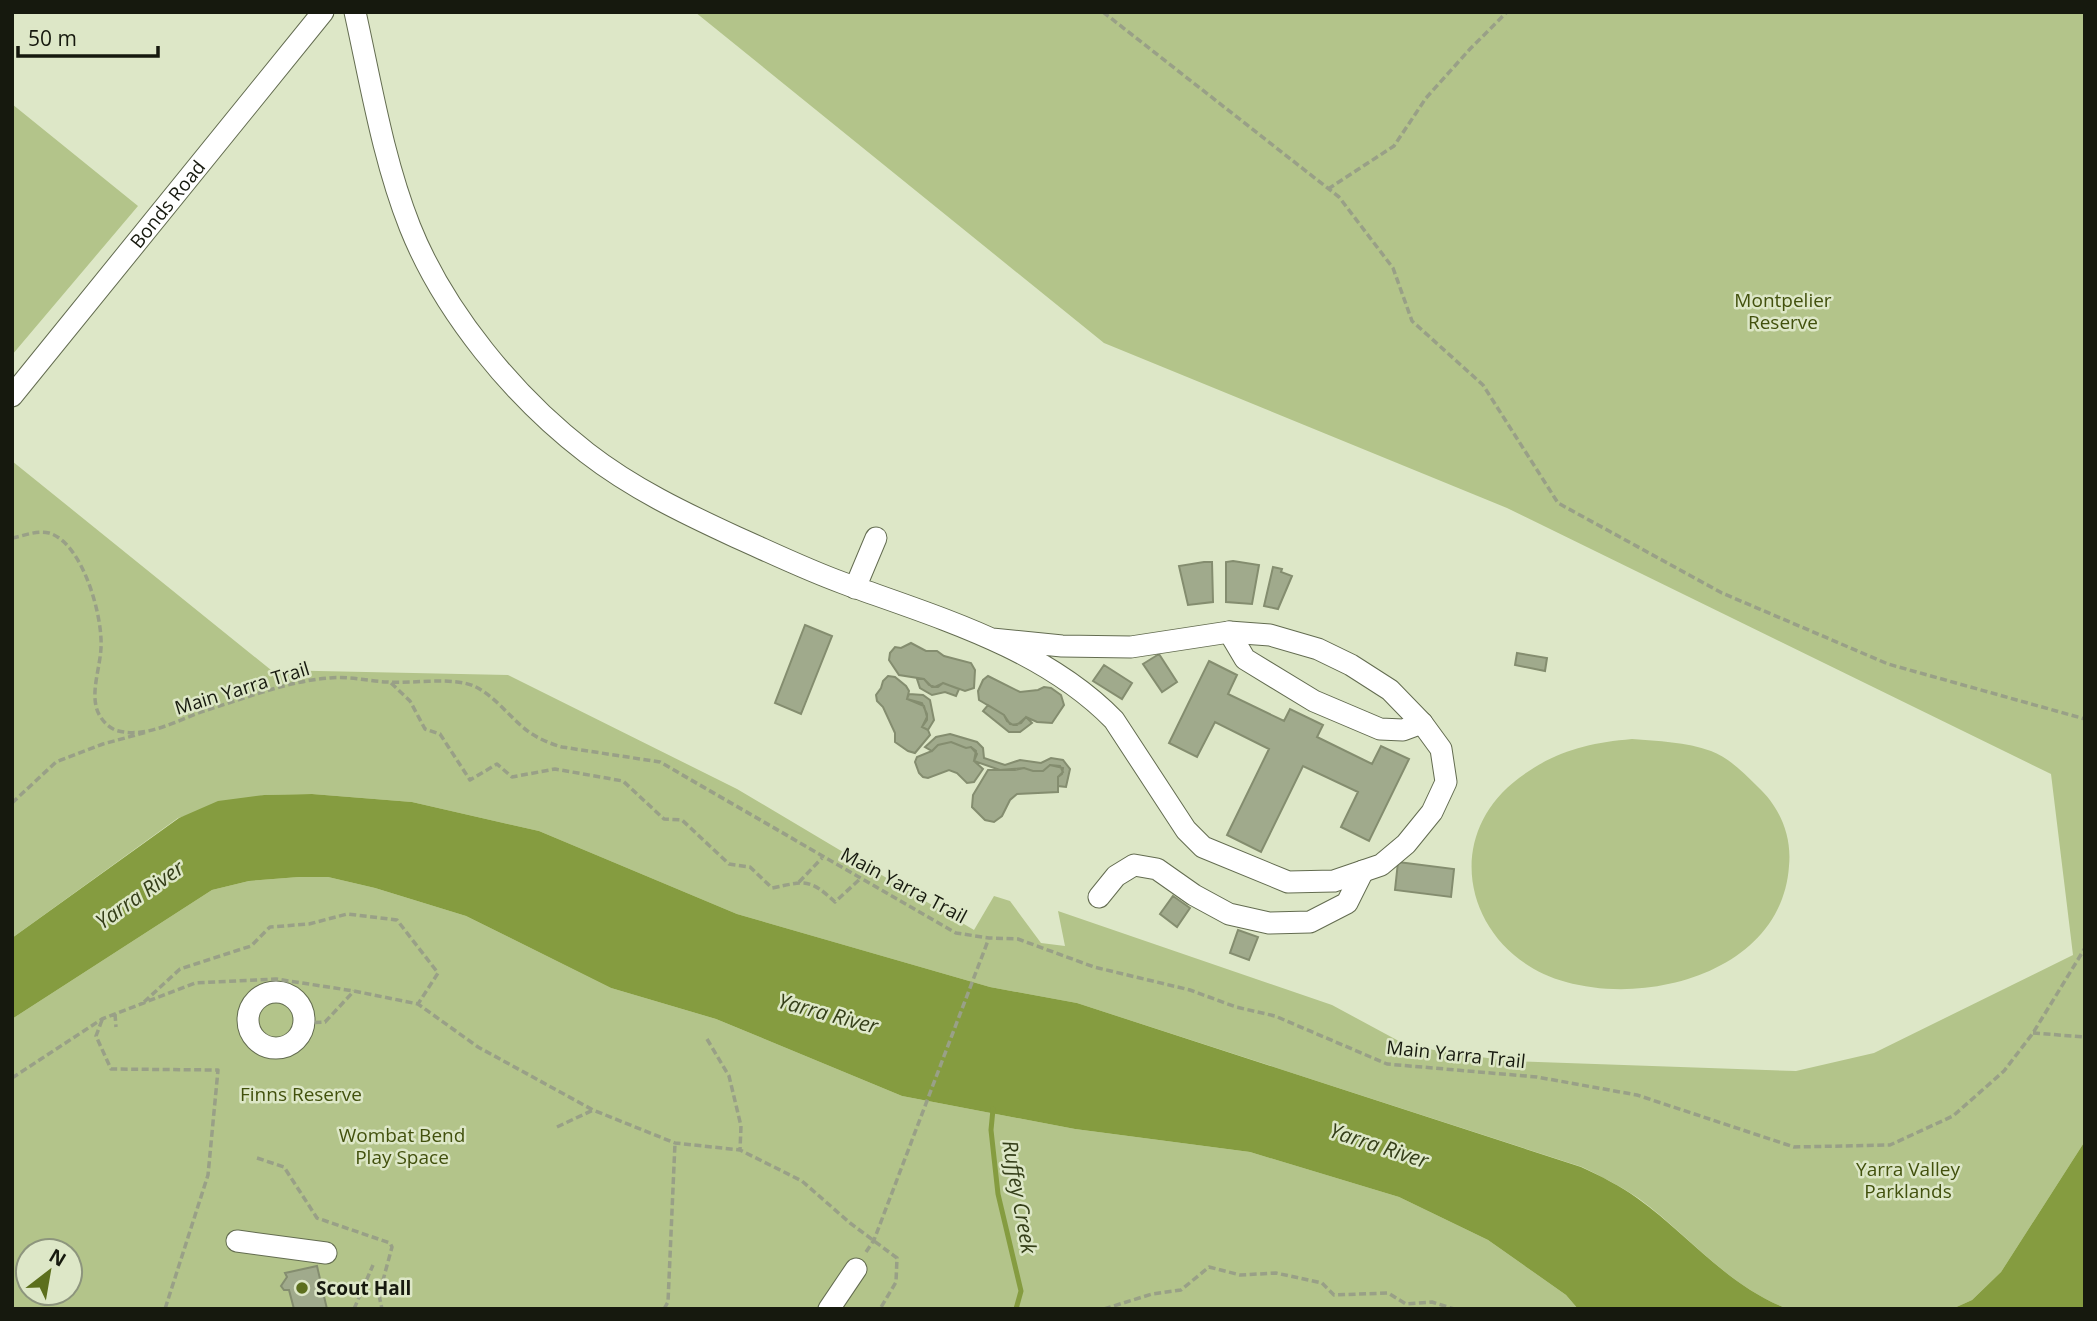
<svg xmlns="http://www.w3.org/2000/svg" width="2097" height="1321" viewBox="0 0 2097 1321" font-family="'Open Sans',sans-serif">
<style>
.green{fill:#b3c48a;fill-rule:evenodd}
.water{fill:#859c40}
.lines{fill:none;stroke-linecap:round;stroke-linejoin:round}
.stream{stroke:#859c40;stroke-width:5}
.building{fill:#a0aa8c;stroke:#848d6f;stroke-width:2}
.minor-casing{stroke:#636c50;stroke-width:23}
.path{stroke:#99a087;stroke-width:3.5;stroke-dasharray:7 3.5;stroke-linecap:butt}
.minor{stroke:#fff;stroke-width:21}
.poi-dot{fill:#5c6f1d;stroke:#dde7c7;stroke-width:2.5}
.labels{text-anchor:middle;stroke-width:5;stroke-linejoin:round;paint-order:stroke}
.street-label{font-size:19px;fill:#16190e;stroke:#dde7c7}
.park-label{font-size:19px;fill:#42510d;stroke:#dde7c7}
.poi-label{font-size:19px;font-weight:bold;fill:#16190e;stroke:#dde7c7;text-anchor:start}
.water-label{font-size:21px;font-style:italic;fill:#343e18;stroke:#dde7c7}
</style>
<rect width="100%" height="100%" fill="#dde7c7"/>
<!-- green -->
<path class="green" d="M695 12H2085V1141L2001 1272 1972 1300 1952 1309H1788C1727 1286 1689 1235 1638 1198 1620 1186 1601 1176 1582 1167L1077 1003 990 987 737 914 539 831 412 802 312 794 264 795 178 818 12 938V461L271 670 508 675 737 789 974 930 994 896 1010 901 1041 943 1065 946 1058 911 1332 1005 1408 1046 1507 1061 1796 1071 1874 1053 2073 955 2051 774 1507 508 1104 343Z
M12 104 138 206 12 355Z
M1632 739C1658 741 1686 742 1711 751 1728 757 1744 773 1757 786 1780 807 1792 836 1789 866 1782 970 1652 1006 1566 982 1470 956 1435 841 1519 778 1555 751 1588 743 1632 739Z
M299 877H328L375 888 466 916 611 988 716 1019 902 1096 1075 1129 1250 1152 1399 1197 1488 1240 1566 1295 1578 1309H12V1019L212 890 249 881ZM28 1251H70V1293H28Z"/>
<!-- water -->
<path class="water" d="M312 794 412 802 539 831 737 914 990 987 1077 1003 1581 1167C1601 1176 1620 1186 1637 1198 1689 1235 1727 1286 1788 1309H1578L1566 1295 1488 1240 1399 1197 1250 1152 1075 1129 902 1096 716 1019 611 988 466 916 375 888 328 877H299L249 881 212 890 12 1019V938L179 818 218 801 264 795Z
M2085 1141V1306L2083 1309H1952L1972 1300 2001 1272Z"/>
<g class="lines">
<!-- stream -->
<path class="stream" d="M993 1109 991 1130 998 1194 1021 1291 1016 1309"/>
</g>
<!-- building -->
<path class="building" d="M1233 561 1259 565 1252 604 1226 602V562Z
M1204 562H1212L1213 602 1188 605 1179 566Z
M1273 567 1282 569 1281 572 1292 576 1278 609 1264 606Z
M805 625 832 636 801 714 775 703Z
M911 643 926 651H937L944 656 971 663 975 670 974 688 965 691 943 683 935 687 929 685 924 679 899 675 889 660 890 653 895 647 901 648Z
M1517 653 1547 658 1545 671 1515 665Z
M1159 654 1177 682 1162 692 1143 664Z
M1209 661 1237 675 1228 694 1284 721 1290 709 1323 725 1317 737 1372 764 1381 746 1409 759 1369 841 1341 827 1358 792 1303 766 1261 852 1227 835 1269 749 1215 722 1197 757 1169 743Z
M1104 665 1132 683 1122 699 1093 681Z
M888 676 895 677 906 686 909 691 907 699 922 703 927 714V720L922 727 928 730 930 735 915 753 908 751 895 742V733L883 707 877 701 876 695 881 688 883 681Z
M988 676 1020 692 1038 690 1044 687 1051 688 1061 695 1064 705 1052 723 1037 722 1026 717 1021 723 1013 725 1007 721 1004 715 979 700 978 691 983 680Z
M917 679H924L932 687H938L943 683 959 689 956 696 945 692 932 695 920 688Z
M909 694 923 695 930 700 934 720 928 730 922 727 927 717 924 706 907 699Z
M988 705 1004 715 1010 724 1017 725 1026 717 1032 723 1020 732H1009L983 711Z
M950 734 977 742 983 748 984 758 1005 765 1020 760 1041 763 1051 758 1063 760 1070 769 1066 787 1058 786V777L1063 772 1060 766 1050 765 1043 771H1033L1024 768 1000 770 974 761 977 754 971 747 966 748 951 742 938 745 932 751 925 747 936 737Z
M951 742 966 748 971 747 976 751 974 761 983 769 974 782 967 783 957 773 949 770 928 778 923 777 919 773 915 762 917 757 932 751 938 745Z
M1050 765 1063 768 1062 774 1058 777V792L1017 794 1010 800 1002 816 994 822 985 820 972 807 973 795 988 770H1015L1024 768 1033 771H1043Z
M1398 862 1454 869 1451 897 1395 890Z
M1173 896 1190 908 1177 927 1160 914Z
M1238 930 1258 937 1249 960 1230 953Z
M317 1266 327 1309H294L289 1290H284L281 1286 287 1277 285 1273Z"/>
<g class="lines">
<defs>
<g id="minor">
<path d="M355 12C371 84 383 159 410 227 444 312 514 397 587 453 632 488 684 513 736 537 772 553 807 570 843 583 936 617 1043 647 1114 720L1186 830 1203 847 1288 882 1334 881 1381 865 1406 844 1432 812 1446 782 1441 749 1422 723 1390 690 1351 665 1318 649 1270 635 1229 632 1131 647 1062 646 992 639"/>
<path id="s1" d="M12 396 323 12"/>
<path d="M855 588 876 538"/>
<path d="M1229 632 1245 659 1314 701 1380 729 1403 730 1422 723"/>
<path d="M1099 897 1116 876 1134 865 1157 869 1194 895 1229 914 1269 923 1310 922 1347 903 1363 871"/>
<circle cx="276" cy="1020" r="28"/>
<path d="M237 1241 326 1253"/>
<path d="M829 1309 856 1269"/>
</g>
</defs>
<!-- minor casing -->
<use href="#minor" class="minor-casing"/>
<!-- path -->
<path class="path" d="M1103 12 1339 197 1393 268 1412 321 1483 385 1558 503 1722 593 1888 664 2085 719
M1328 189 1394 146 1426 98 1470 49 1507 12
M12 538C23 536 37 530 49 533 83 543 103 617 101 648 100 667 92 688 96 706 98 716 106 726 115 730 146 740 179 719 207 710 246 698 288 681 329 678 348 676 368 681 387 682 412 684 454 676 476 687 497 698 511 719 529 732 539 739 551 744 562 747L660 762 956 933 989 938 1018 939 1094 967 1190 990 1236 1007 1275 1016 1387 1064 1537 1077 1637 1095 1794 1147 1890 1145 1953 1116 2004 1071 2033 1033 2085 948
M391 683 410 701 425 729 440 734 470 780 497 764 512 777 555 769 623 781 664 819 682 820 729 864 750 867 772 888C806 881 809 878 835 902L860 879
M12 803 56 762 103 744 147 732
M799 882 822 858
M144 1002 180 969 251 946 270 927 309 924 347 914 397 920 438 973 418 1004
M115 1014 116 1027
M102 1020 96 1036 111 1069 218 1070 208 1175 165 1309
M304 1023 325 1022 354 991
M2033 1033 2085 1037
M707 1039 729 1076 741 1126 740 1150
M12 1078 102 1019 195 983 276 979 354 991 418 1004 478 1047 593 1110 675 1143 740 1150 802 1181 850 1223 897 1258 896 1282 880 1309
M557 1127 593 1110
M257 1158 284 1167 317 1218 390 1243 392 1247 379 1295 382 1309
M866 1252 874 1240 989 938
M354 1309 373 1265
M664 1309 668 1302 675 1143
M1104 1309 1152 1294 1181 1290 1209 1267 1240 1275 1276 1273 1322 1283 1334 1295 1388 1293 1406 1304 1432 1302 1454 1309"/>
<!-- minor -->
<use href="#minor" class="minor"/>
</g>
<!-- markers -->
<circle class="poi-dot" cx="302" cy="1288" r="7"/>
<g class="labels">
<!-- street labels -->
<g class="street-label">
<text dy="7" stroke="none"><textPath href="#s1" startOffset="247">Bonds Road</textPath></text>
<text transform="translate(242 688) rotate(-17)" y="7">Main Yarra Trail</text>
<text transform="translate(904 885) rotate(28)" y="7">Main Yarra Trail</text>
<text transform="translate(1456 1054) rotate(6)" y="7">Main Yarra Trail</text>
</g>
<!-- park labels -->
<g class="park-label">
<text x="1783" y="307">Montpelier<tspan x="1783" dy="22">Reserve</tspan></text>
<text x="301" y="1101">Finns Reserve</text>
<text x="402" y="1142">Wombat Bend<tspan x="402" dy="22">Play Space</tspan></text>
<text x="1908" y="1176">Yarra Valley<tspan x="1908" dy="22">Parklands</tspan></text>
</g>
<!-- poi labels -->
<g class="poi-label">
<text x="316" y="1295">Scout Hall</text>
</g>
<!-- water labels -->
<g class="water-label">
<text transform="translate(140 895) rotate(-35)" y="7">Yarra River</text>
<text transform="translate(828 1014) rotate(15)" y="7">Yarra River</text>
<text transform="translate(1379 1146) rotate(18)" y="7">Yarra River</text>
<text transform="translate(1019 1197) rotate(80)" y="7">Ruffey Creek</text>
</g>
</g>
<!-- border -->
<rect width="2097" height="1321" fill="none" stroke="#16190e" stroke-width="28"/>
<!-- north arrow -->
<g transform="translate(49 1272) rotate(31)"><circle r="33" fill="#dde7c7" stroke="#8d957d" stroke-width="2"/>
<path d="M0-5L12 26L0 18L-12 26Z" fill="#5c6f1d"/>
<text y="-10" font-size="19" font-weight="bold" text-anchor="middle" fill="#16190e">N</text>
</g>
<!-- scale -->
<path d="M18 46v10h140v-10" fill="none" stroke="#16190e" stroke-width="3.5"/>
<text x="28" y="46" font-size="21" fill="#16190e" stroke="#dde7c7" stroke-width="5" paint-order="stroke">50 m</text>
</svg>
